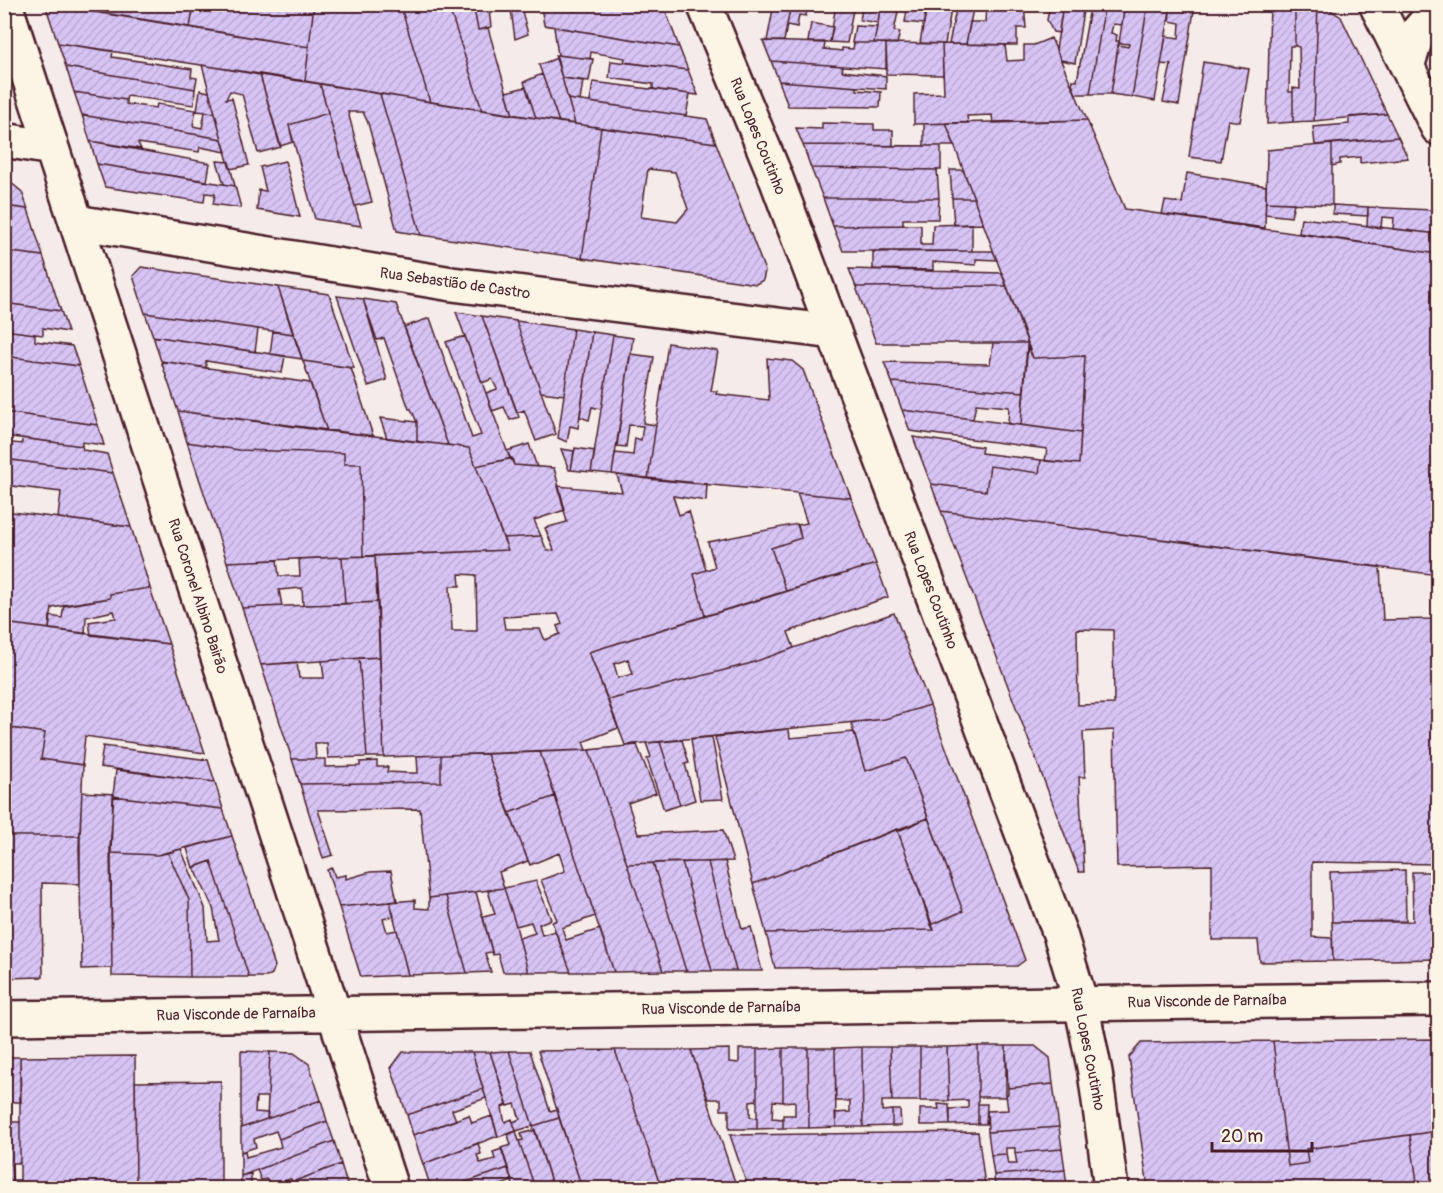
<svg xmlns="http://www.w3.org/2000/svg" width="1443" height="1193" viewBox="0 0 1443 1193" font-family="Pangolin,sans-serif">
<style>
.building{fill:url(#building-hatch);stroke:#4a1f2b;stroke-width:1.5;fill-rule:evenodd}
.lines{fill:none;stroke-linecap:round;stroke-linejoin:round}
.minor-casing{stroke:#4a1f2b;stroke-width:38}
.minor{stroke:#fcf5e5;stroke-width:33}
.labels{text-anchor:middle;stroke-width:4.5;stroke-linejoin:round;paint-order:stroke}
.street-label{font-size:15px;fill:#4a1f2b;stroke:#fcf5e5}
</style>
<defs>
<pattern id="building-hatch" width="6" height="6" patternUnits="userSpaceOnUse" patternTransform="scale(1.5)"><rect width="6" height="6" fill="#d7c4f5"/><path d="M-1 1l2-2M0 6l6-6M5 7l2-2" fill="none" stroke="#baa8d2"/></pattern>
</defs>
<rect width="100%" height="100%" fill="#f5ebe8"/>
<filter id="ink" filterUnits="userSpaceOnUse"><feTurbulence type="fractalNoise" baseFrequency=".0167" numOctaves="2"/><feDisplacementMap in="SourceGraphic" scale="12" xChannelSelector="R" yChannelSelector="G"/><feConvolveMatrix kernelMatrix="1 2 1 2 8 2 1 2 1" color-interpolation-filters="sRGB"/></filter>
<g filter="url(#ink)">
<!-- building -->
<path class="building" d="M45 4 309 47 305 81 58 43Z
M49 4H179L178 9 193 11 190 27Z
M194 4H314L309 47 190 27Z
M314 4H400L430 102 305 81Z
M400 4H448L482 110 430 102Z
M448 4H473L478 30 488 28 513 115 482 110Z
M473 4H492V10H489L491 27 478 30Z
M500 4H520L528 34 515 39 511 9 501 11Z
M578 4H636L665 9 679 47 544 25 541 6 577 11Z
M636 4H663L665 9Z
M774 4H791L784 41H767Z
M791 4H808L806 16 799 15 797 27 787 25Z
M836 4H854L847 43 830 42Z
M863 4H881L878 23 860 20Z
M881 4H904V7H899L894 31 900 32 897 44 874 43Z
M908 4H927L924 24 905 22Z
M927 4H952L945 44 920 43Z
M957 4H974L966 44H949Z
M981 4H1024L1026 28H1017V45L966 44 970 22H985L986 5Z
M1050 4H1063L1059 33 1053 32 1047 20Z
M1063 4H1084L1075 63 1061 60 1056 50Z
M1084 4H1105L1090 94H1076L1072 84 1073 80 1077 81 1090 8 1084 7Z
M1105 4H1125L1122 25 1113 24 1111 33 1117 35 1116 41H1119L1111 94H1090Z
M1125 4H1148L1132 97 1111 94 1118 45 1128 47 1129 44 1119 43Z
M1148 4H1171L1155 101 1132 97Z
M1171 4H1195L1179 105 1163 102 1171 65 1161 64 1166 36 1179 38 1180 23 1169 21Z
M1270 4H1295V46H1290L1289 92H1293V122L1267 124Z
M1295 4 1318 5 1314 121 1293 122V88L1300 89 1299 47 1295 46Z
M1318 5 1326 7 1341 17 1387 114 1314 121Z
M811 23 833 27 830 42H808Z
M855 26 877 27 874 43H852Z
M554 27 679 47 688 70 624 62 625 58 591 52 590 59 558 55Z
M1051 38 1087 120 993 123 992 115 967 116 968 123 914 124V94L944 93 942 44 1005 45 1007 61 1024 60V45H1034Z
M763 41 825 43 824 49 842 51V48L853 49 854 43H886L887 69 771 61Z
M58 43 113 51 112 57 192 69 191 77 197 78 195 89 66 67Z
M886 43 942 44 943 75 886 74Z
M555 55 593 59 589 81 562 78Z
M557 58 562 78 575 124 559 122 539 65Z
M611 61 688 70 698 95 653 89V84L609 78Z
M771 61 843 66 842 71 886 76V89L779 81Z
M1203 62 1249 69 1240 122 1228 120 1221 161 1189 157Z
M202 65 260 75 281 147 258 153 242 94 230 91 226 99 232 98 249 165 230 169Z
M66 67 195 89 194 105 127 96 126 100 74 92Z
M542 74 559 122 536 118 524 82Z
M260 75 320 84 328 113 289 125 293 142 280 146Z
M562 78 583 81 580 101 568 99Z
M779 81 857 87V90L881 92 880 107 788 106Z
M593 82 690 94 686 116 590 102Z
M320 84 380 94 421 235 397 231 368 123 363 112H348L372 202 355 206Z
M526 87 536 118 513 115 506 92Z
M200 90 209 92 215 113 197 111Z
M74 92 126 100V104L156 108 157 104 196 110 193 126 202 128 205 112 215 113 222 139 82 115Z
M380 94 601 128 582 258 421 235Z
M568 99 707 119 716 143 575 124Z
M328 113 355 206 361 226 315 219 289 125Z
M1387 114 1398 137 1315 145 1313 127 1349 124V117Z
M82 115 222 139 226 152 200 147 199 152 138 143 141 149 90 141Z
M1087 120 1125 209 1438 254V575L941 511 931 484 986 491 990 466 1039 473 1041 460 1079 464 1085 356 1033 358 946 123Z
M822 123 874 124V130H893V146L803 145 796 128 822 129Z
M946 123 955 146H924V124Z
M601 128 716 143 765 271 763 280 756 284 582 258ZM648 169 675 172 688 209 677 222 641 217Z
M1398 137 1408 158 1360 163V157L1340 159V164L1332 166V144Z
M90 141 210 163 207 181 97 164Z
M1332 144V205L1266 202 1267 150Z
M803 145 941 146V170L811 168Z
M217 161 229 162 235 186 224 184Z
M285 161 294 193 300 217 257 210 259 190 266 191 260 167Z
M97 164 235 186 241 208 213 204 215 194 205 193 204 202 105 187Z
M811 168 937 170 939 198H823Z
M950 170H963L974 198H952Z
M1187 173 1266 186 1265 228 1162 214 1165 201 1182 203Z
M4 181 10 182 22 192 28 209 4 206Z
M823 198H939L938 219H903V225L833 226Z
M952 198H974L983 224 954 225Z
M1266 202 1294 203 1291 217 1265 214Z
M1333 205 1368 207V216L1333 214Z
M4 206 28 209 43 256 4 251Z
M1368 207 1432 210 1438 224V234L1393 229 1394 218 1382 217 1381 228 1367 226Z
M1301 218 1438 234V254L1299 233Z
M972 224V251H843L833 226 921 225V245H932L933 225Z
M972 251H993L997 260 976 259V265L933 262V270L873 269V252Z
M12 252 43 256 61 311 4 303V288H8Z
M141 267 278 287 293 334 145 313 133 276Z
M849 269 1002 273 1007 286 856 287Z
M1007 286 1028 343H876L856 287Z
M278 287 329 294 354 368 303 361Z
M337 296 363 299 387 380 368 386Z
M363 299 396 304 448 445 417 442V422L411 409H409L384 338 377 340Z
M4 303 61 311 68 332 43 328V335L4 330Z
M456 312 482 316 519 417 510 420 504 407 492 411 486 393 497 389 492 379 482 383Z
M145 313 258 329 255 352 153 336Z
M482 316 516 321 556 434 536 441 524 410 517 413Z
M430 318 472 438 481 435 446 342 465 336 510 459 476 466 469 448 448 445 404 327Z
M516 321 573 329 564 395 541 392Z
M573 329 592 332 578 428 570 426 567 442 558 438Z
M4 330 35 334V341L72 346 79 366 4 356Z
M273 331 293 334 302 359 270 354Z
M592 332 613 335 601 409 592 407 589 420 580 417Z
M613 335 633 338 612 474 591 472Z
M153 336 285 356 282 373 206 361V368L161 361Z
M668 343 718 351 711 391H717L716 394 769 400 767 358 792 361 803 370 851 498 648 479Z
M993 343H1028L1024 392 892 382 884 362 990 364Z
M1027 346 1033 358 1085 356 1081 433 1021 425Z
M630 354 654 357 643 423 656 425 648 479 612 474 615 453 633 455 635 438 641 440 643 426 629 425 626 447 617 446Z
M4 356 79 366 98 425 4 412Z
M161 361 310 383 327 431 178 411Z
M303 361 351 368 373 436 327 431Z
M892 382 1024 392 1021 425 1008 424 1009 407 976 404 973 419 902 410Z
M902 410 1081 433 1079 464 1045 461 1047 449 910 431Z
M178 411 469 448 508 550 363 556 361 464H344V453L239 450 187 442Z
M4 412 98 425 104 445 82 442V446L4 436Z
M380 418 417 422V442L387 438Z
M913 437 982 447 981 453 1041 460 1039 473 990 466 986 491 931 484Z
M22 438 82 446 83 450 107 454 113 473 4 459V442L22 444Z
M187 442 239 450 344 453V464H361L363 556 227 562Z
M529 444 537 467 514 465 507 451Z
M575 448 595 451 591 472 571 470Z
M561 449 574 451 571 470H569Z
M512 458 514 465 554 468 565 510 534 520 541 536 503 538 476 466Z
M4 459 113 473 131 527 58 518 61 492 4 485Z
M617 475 707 484 706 501 673 496 679 515 689 511 706 570 694 574 705 616 589 652 618 728 583 742 586 750 384 757 375 556 508 550 503 538 541 536 547 551 554 550 545 528 567 522 558 486 622 492ZM459 574 476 575 477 631H452L450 586H460ZM558 614 562 624 557 626 560 634 545 640 540 629H505L503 617Z
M797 493 851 498 876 564 786 591 771 548 801 538 798 525 807 523Z
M4 511 131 527 150 588 110 594V598L52 608 49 629 4 623Z
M941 511 1380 567 1383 620 1435 619 1438 591V864L1312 862V937L1332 938 1333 961 1260 962 1258 940H1212V865L1117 867 1114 730 1083 732 1085 777H1079L1084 872H1079ZM1077 629 1113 630 1114 704 1078 705Z
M797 524 801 538 771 548 786 591 705 616 694 574 715 567 708 542Z
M375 556 378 602 345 604 342 557Z
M342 557 345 604 303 605 302 588 279 590 282 606 242 608 227 562 277 560 279 576H300L299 559Z
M876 564 888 597 788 632 794 648 748 664 608 700 589 652ZM628 659 633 674 618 678 614 664Z
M150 588 169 644 91 635 89 622 116 618 114 611 86 617 85 634 49 629 50 616 62 618 64 605 110 598V594Z
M378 602 380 657 261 665 242 608Z
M894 613 930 705 885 719 625 745 608 700 748 664Z
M4 623 169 644 205 753 85 736 82 765 41 759 45 733 4 727Z
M380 657 384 757H367L359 658Z
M359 658 367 757 328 758 327 743H315L316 759H292L261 665 297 662 299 678H324L322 661Z
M930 705 1025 960 1017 966 775 968 766 933 934 930 931 925 963 911 906 758 865 771 851 723 885 719Z
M4 727 45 733 41 759 83 765 80 836H4Z
M789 729 790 738 854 732 865 771 906 758 928 818 753 884 715 737Z
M712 737 723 799 700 800 691 739Z
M682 740 689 763 685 764 695 800 680 805 660 742Z
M660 742 680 805 664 810 647 759 651 757 646 743Z
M637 745 656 793 628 803 638 834 723 830 733 861 627 864 589 750Z
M103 746 208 760 215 782 100 767Z
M589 750 627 864 663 971 614 972 540 752Z
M540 752 555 796 509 813 487 754Z
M487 754 528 861 499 872 504 888 429 898 420 809 318 810 333 855 323 858 300 784 441 782V755Z
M441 755V782L300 784 292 759H325V767L360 766V762L377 761V767H388L387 772 407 773H418L417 756Z
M116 770 215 782 223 809 113 796Z
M82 792 114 794 110 849 112 968 82 969 79 847Z
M113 796 223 809 232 836 157 855 111 853Z
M555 796 595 916 562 928 566 940 600 929 614 972H571L552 922 557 920 541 880 565 871 559 853 530 865 509 813Z
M928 818 963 911 931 925 898 831Z
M897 829 934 930 766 933 753 884Z
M4 836H80V884L42 883 43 977 4 978Z
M232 836 275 966 272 974 267 977H249L211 861 193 868 187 848Z
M181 849 205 908 207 941 219 940 213 908 194 867 211 861 249 977H190L189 900 168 853Z
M111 853 157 855 168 853 189 900 190 977 112 976Z
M725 861 742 929 751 927 762 971H736L708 862Z
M682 862H708L736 971H712Z
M682 862 712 971H686L653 863Z
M653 863 686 971H663L627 864Z
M332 868 335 877 346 875V879L370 872 391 871 397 901 339 907 327 870Z
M1405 870 1406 922H1332L1330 872Z
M1412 872H1438V959L1333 961 1332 922 1413 921Z
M536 881 551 919 539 924 542 935 555 931 571 972H528L519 938 535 933 531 922 516 926 504 888Z
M504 888 516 926 528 972H503L498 954 493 955 483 917 495 914 488 891Z
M476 892 492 952 485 953 491 972 467 973 446 896Z
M446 896 467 973 408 975 390 902 415 900V908L429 909V898Z
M390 902 394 916 383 919 387 932 397 930 408 975 361 977 339 907Z
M1438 1039V1131L1306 1149 1308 1163 1288 1166 1273 1041Z
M1273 1041 1288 1166 1308 1163 1306 1149 1410 1135 1418 1188H1148L1129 1057 1141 1043Z
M978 1046V1124L950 1125V1109L968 1108V1100L949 1101 947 1047Z
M978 1046H1006V1097H978Z
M1006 1046H1035L1050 1058 1053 1084 1008 1088Z
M862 1047 863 1127H836L835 1113 850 1112V1101H836L835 1048Z
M862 1047H890L892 1101H882V1111L892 1110V1126L863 1127Z
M890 1047H920V1101H892Z
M920 1047H947L949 1101H920Z
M783 1048V1102L773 1101 772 1118 783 1119V1128L757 1129V1049Z
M783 1048H808L809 1128H783V1115H795V1101L783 1102Z
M808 1048H835L836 1127 809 1128Z
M729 1049V1062L739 1063V1049H757V1100L750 1101V1117L757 1118V1129H729V1110H721V1099H708L691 1050Z
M615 1050H691L737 1188H661Z
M615 1050 661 1188H582L538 1051Z
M241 1051 270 1052 268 1097H256L255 1112 268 1113 267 1119 241 1128Z
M509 1051 533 1126 516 1131 513 1122 520 1119 515 1104 508 1106 490 1052Z
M509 1051H530L550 1111 557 1109 559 1118 533 1126Z
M270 1052 294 1053 309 1064 321 1100 267 1119Z
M403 1052H472L483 1089 407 1115 391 1068Z
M472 1052H490L507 1105 502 1107 504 1119 505 1122 512 1119 516 1131 498 1137Z
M135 1056 136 1188H20V1057Z
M4 1057H20L21 1102H10V1122H20V1163H11L12 1180H20V1188H4Z
M221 1081V1188H136L135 1082Z
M1053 1084 1059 1127 988 1132 987 1111 1008 1110 1006 1095 1008 1094V1088Z
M483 1089 486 1098 452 1110 456 1120 413 1135 407 1115Z
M321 1100 327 1121 279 1139 276 1131 254 1139 256 1147 241 1152V1128Z
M938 1104 949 1105 950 1125H920V1109H939Z
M978 1104H987L986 1124H978Z
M892 1110H900L901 1126H892Z
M469 1115 472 1123 492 1116 498 1136 423 1164 413 1135Z
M559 1118 582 1188H553L533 1126Z
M327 1121 334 1141 241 1176V1152L245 1151 246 1157 281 1147 279 1139Z
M1059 1127 1062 1149 1015 1153V1148H1006V1154L991 1155 988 1132Z
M535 1130 553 1188H535L519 1141 523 1140 521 1134Z
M516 1131 519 1141 535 1188H514L501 1148 511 1145 508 1135Z
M1438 1131V1188H1418L1410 1135Z
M978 1132 985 1186 891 1188H748L730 1135Z
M334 1141 341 1164 292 1182 291 1179 271 1184 266 1179 261 1180 257 1170Z
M478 1143 481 1154 477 1155 480 1163 495 1159 493 1152 502 1149 508 1168 448 1188H431L423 1164Z
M1062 1149 1065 1170 994 1175 991 1155 1006 1154 1008 1164H1017L1015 1153Z
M341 1164 348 1188H290L294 1187 292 1182Z
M508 1168 512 1181 493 1188H448Z
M1065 1170 1067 1188H995L994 1175Z
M251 1173V1188H241V1176Z"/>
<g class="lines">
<defs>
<path id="minor" d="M5 4 391 1188
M704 4 774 173 1060 934 1081 1003 1095 1072 1111 1188
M1376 4 1438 128
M1408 64 1418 31 1438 8
M4 140 52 148
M76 222 452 284 834 332
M4 1018 1438 999"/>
</defs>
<!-- minor casing -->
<use href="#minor" class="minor-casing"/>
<!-- minor -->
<use href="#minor" class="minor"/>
</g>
</g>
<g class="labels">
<!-- street labels -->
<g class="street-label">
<text transform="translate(758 136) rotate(68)" y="5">Rua Lopes Coutinho</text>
<text transform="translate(455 283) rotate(8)" y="5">Rua Sebastião de Castro</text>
<text transform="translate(931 590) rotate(69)" y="5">Rua Lopes Coutinho</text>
<text transform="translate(198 596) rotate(72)" y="5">Rua Coronel Albino Bairão</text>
<text transform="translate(1207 1001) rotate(-1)" y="5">Rua Visconde de Parnaíba</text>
<text transform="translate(721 1008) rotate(-1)" y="5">Rua Visconde de Parnaíba</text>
<text transform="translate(236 1014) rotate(-1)" y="5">Rua Visconde de Parnaíba</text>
<text transform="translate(1088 1049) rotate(79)" y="5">Rua Lopes Coutinho</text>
</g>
</g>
<!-- margin -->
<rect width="1443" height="1193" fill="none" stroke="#fcf5e5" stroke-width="24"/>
<rect x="12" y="12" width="1419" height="1169" fill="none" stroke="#4a1f2b" stroke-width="2" filter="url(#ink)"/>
<!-- scale -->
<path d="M1212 1142v9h100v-9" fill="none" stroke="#4a1f2b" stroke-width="3"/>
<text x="1221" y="1142" font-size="18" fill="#4a1f2b" stroke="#fcf5e5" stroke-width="4.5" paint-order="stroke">20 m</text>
</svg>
